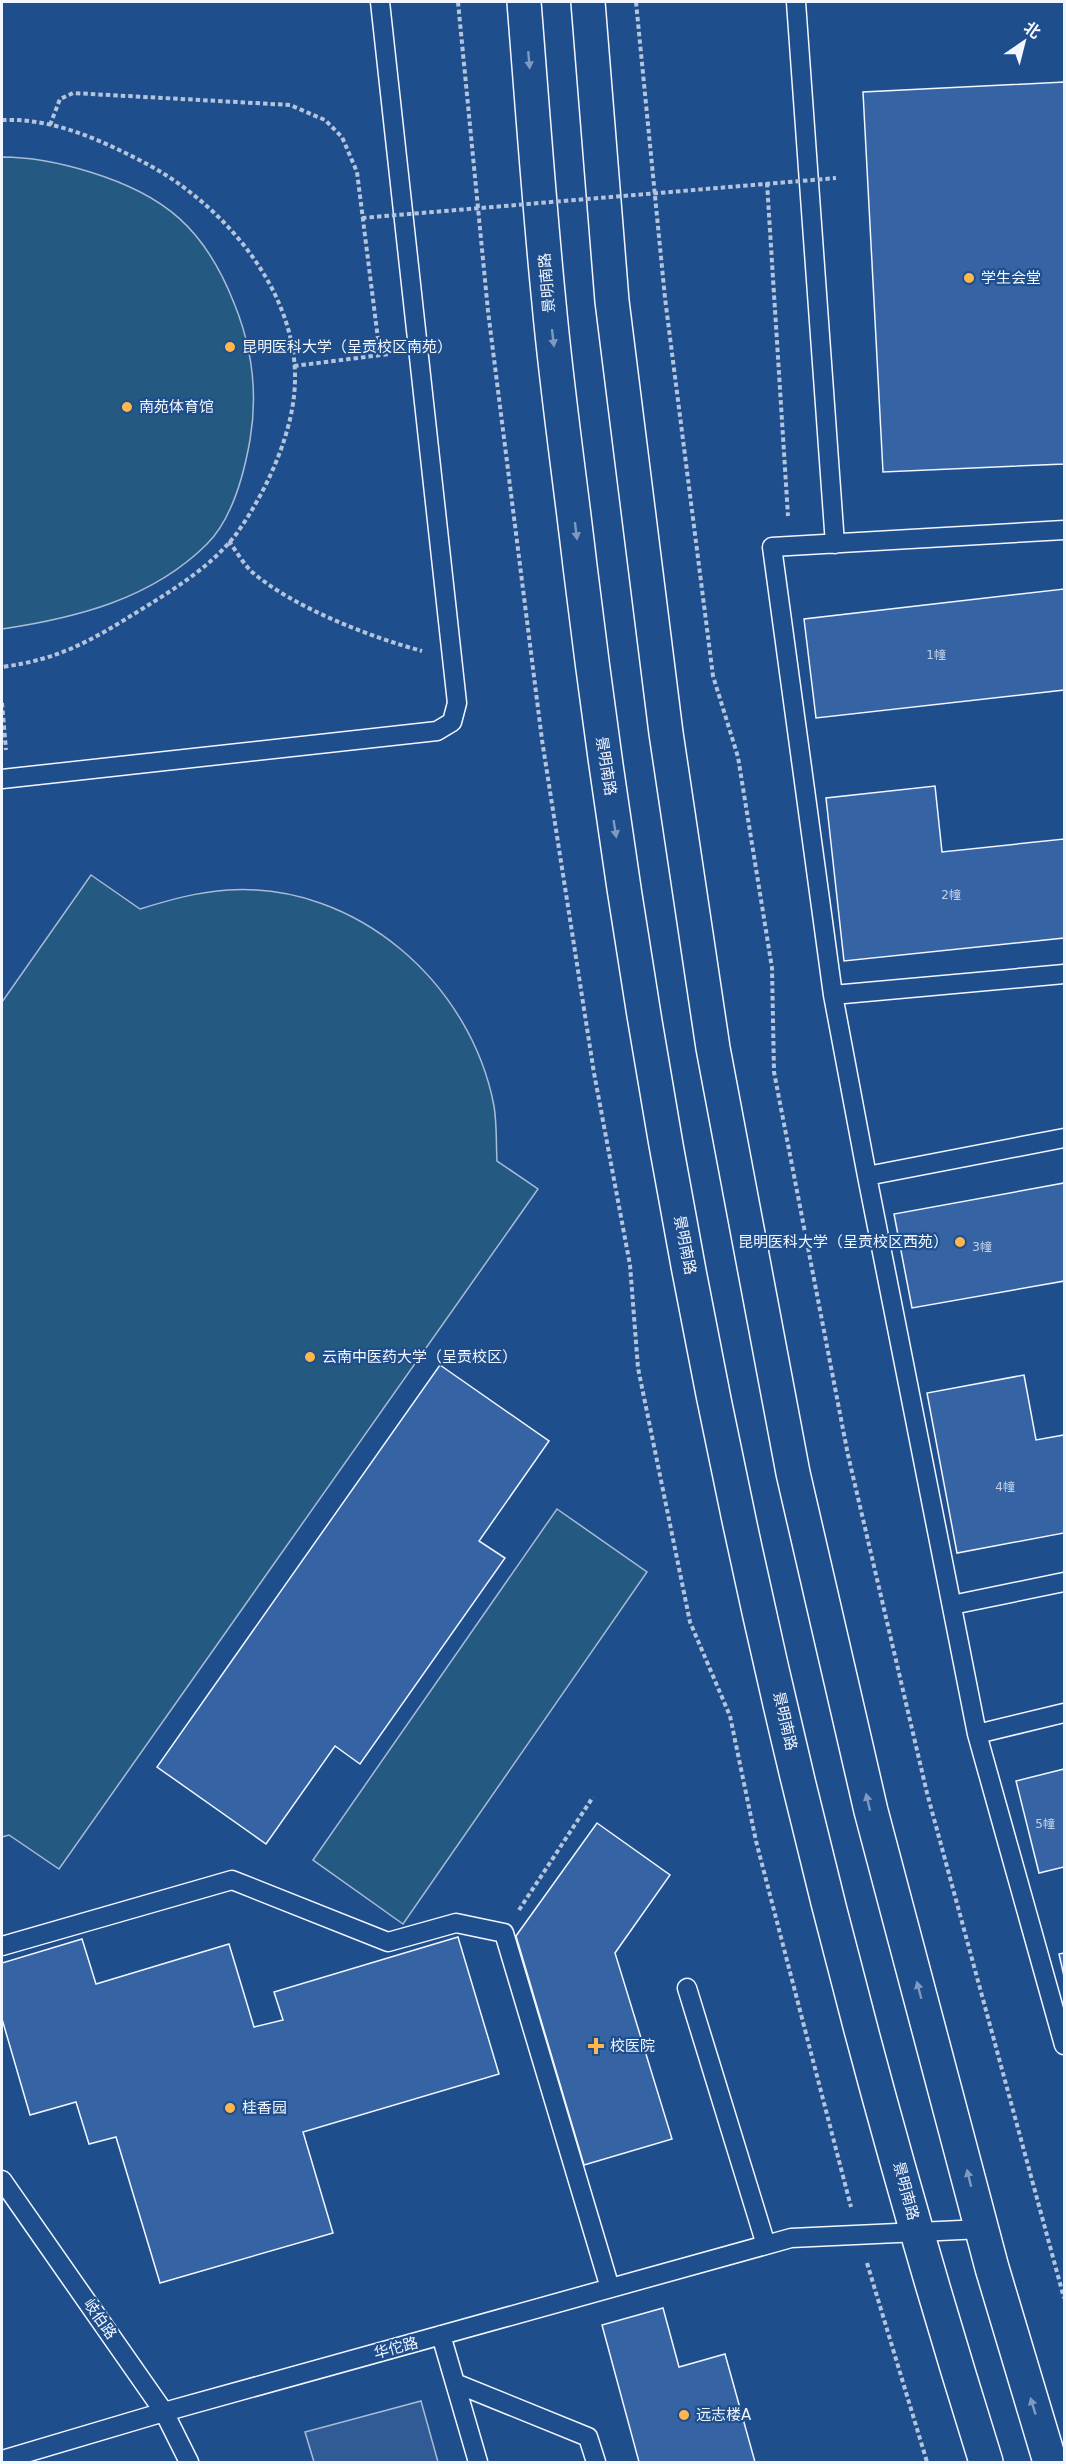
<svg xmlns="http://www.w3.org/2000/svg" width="1066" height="2464" viewBox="0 0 1066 2464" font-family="'DejaVu Sans','Noto Sans SC',sans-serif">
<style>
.green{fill:#245a82;stroke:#a8bbd7;stroke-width:1.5}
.parking{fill:#305b95;stroke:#a8bbd7;stroke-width:1.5}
.building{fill:#3563a3;stroke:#f2f6ff;stroke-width:1.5}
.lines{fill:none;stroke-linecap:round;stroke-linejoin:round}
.service-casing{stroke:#f2f6ff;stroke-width:21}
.tertiary-casing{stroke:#f2f6ff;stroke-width:36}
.path{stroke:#b3c4dc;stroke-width:4;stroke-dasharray:4.5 3;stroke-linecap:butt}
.service{stroke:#1f4e8c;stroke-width:18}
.tertiary{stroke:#1f4e8c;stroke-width:33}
.path-bridge{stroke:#b3c4dc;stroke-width:4;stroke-dasharray:4.5 3;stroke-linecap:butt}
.oneway{fill:#7e9ac0}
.poi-dot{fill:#ffb74d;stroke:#1f4e8c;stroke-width:2}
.labels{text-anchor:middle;stroke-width:4.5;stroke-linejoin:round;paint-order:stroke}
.number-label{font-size:12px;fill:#c3d1e8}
.poi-label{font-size:15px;fill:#f2f6ff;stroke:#1f4e8c;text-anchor:start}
.street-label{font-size:15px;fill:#f2f6ff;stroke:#1f4e8c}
</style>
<rect width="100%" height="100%" fill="#1f4e8c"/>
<!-- green -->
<path class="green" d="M2 157C32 157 61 163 90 172 165 195 205 229 234 303 252 347 258 393 250 440 244 474 232 519 207 544 152 599 76 618 2 629Z
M91 875 140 909C169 900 197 892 228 890 357 882 471 984 494 1106 497 1124 496 1143 497 1161L538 1189 59 1869 9 1835 2 1837V1002Z
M557 1509 647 1572 403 1924 313 1860Z"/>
<!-- parking -->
<path class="parking" d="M421 2401 438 2462H314L305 2432Z"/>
<!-- building -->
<path class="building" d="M1064 82V464L883 472 863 92Z
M1064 589V690L816 718 804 619Z
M935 786 942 852 1064 839V938L844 961 826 798Z
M1064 1183V1281L912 1308 894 1214Z
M440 1365 549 1441 479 1541 505 1558 360 1764 335 1746 266 1844 157 1767Z
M1024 1375 1036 1440 1064 1435V1533L957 1553 927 1393Z
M1064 1769V1867L1039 1873 1016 1781Z
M597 1823 670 1875 615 1953 672 2139 584 2165 516 1936Z
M458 1937 499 2074 303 2132 333 2233 160 2283 116 2137 89 2144 76 2102 30 2115 2 2019V1963L82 1939 96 1984 229 1944 254 2027 283 2020 274 1992Z
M1064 1953V1976L1059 1954Z
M663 2308 679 2367 725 2354 755 2462H639L602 2325Z"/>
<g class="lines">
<defs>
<path id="service" d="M796 2 835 544
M1064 530 772 547 833 995 867 1176 977 1734 1064 2045
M2 779 437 731 452 722 457 703 380 2
M833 995 1064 974
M867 1176 1064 1138
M952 1605 1064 1582
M977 1734 1064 1713
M2 1946 232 1880 388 1942 456 1923 504 1933 610 2288
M687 1988 766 2245
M2 2180 164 2412 189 2462
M441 2335 478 2462
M455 2383 588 2437 596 2462
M2 2460 164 2412 791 2238 982 2229"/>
<path id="tertiary" d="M524 2C532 102 539 203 549 303 557 391 570 479 580 566 658 1208 793 1845 986 2462
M588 2 612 301 666 733 713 1048 793 1473 871 1811 992 2268 1050 2462"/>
</defs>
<!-- service casing -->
<use href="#service" class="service-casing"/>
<!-- tertiary casing -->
<use href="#tertiary" class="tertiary-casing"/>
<!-- path -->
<path class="path" d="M458 2 488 311 542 740 594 1073 630 1265 638 1368 690 1622 730 1716 756 1841 851 2207
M636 2 665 298 713 676 738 757 772 968 774 1072 848 1455 927 1793 1064 2298
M2 120C54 118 101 140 147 164 227 207 305 299 294 396 289 442 264 495 237 533 213 565 176 588 142 609 92 640 61 659 2 667
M50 125 60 99 73 93 290 105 325 120 342 137 357 172 380 355
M767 183 788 516
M294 366 389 354
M229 541C236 551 243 563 251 571 292 607 370 637 422 651
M2 703 6 750
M519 1910 593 1797
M867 2263 927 2462"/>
<!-- service -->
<use href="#service" class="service"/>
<!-- tertiary -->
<use href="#tertiary" class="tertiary"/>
<!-- path-bridge -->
<path class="path-bridge" d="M362 218 836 178"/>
</g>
<!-- one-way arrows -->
<defs><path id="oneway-solid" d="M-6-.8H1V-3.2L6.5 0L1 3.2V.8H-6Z" transform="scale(1.5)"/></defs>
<g class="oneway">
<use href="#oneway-solid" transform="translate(529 60) rotate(85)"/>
<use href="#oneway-solid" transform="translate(553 338) rotate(83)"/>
<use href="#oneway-solid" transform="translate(576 531) rotate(83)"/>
<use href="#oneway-solid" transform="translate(615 829) rotate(81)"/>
<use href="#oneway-solid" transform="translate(868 1802) rotate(-103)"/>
<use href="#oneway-solid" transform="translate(919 1990) rotate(-105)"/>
<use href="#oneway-solid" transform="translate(969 2178) rotate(-104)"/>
<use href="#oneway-solid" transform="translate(1033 2406) rotate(-107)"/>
</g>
<!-- markers -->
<g class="poi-dot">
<circle cx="969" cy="278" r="6"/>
<circle cx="230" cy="347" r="6"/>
<circle cx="127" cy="407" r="6"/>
<circle cx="960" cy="1242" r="6"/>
<circle cx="310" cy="1357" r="6"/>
<path d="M593 2037h6v6h6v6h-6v6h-6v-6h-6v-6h6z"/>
<circle cx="230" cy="2108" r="6"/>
<circle cx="684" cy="2415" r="6"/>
</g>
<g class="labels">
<!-- number labels -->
<g class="number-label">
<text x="936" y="659">1幢</text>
<text x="951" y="899">2幢</text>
<text x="982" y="1251">3幢</text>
<text x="1005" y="1491">4幢</text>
<text x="1045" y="1828">5幢</text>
</g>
<!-- poi labels -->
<g class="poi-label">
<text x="981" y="283">学生会堂</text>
<text x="242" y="352">昆明医科大学（呈贡校区南苑）</text>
<text x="139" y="412">南苑体育馆</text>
<text x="948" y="1247" text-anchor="end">昆明医科大学（呈贡校区西苑）</text>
<text x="322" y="1362">云南中医药大学（呈贡校区）</text>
<text x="610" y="2051">校医院</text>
<text x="242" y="2113">桂香园</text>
<text x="696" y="2420">远志楼A</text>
</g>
<!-- street labels -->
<g class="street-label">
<text transform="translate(547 283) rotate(-95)" y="5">景明南路</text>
<text transform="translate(606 766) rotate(81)" y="5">景明南路</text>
<text transform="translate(685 1245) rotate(79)" y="5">景明南路</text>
<text transform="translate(785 1721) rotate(77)" y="5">景明南路</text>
<text transform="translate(906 2191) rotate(75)" y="5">景明南路</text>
<text transform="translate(100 2319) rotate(55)" y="5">岐伯路</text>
<text transform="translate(396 2348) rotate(-15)" y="5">华佗路</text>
</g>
</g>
<!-- border -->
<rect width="1066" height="2464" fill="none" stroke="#f2f6ff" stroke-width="6"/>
<!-- north arrow -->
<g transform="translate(1024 42) rotate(35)" stroke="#1f4e8c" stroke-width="4.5" paint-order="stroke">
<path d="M0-4.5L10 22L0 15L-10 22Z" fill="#f2f6ff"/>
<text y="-9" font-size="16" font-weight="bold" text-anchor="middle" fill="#f2f6ff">北</text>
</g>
</svg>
